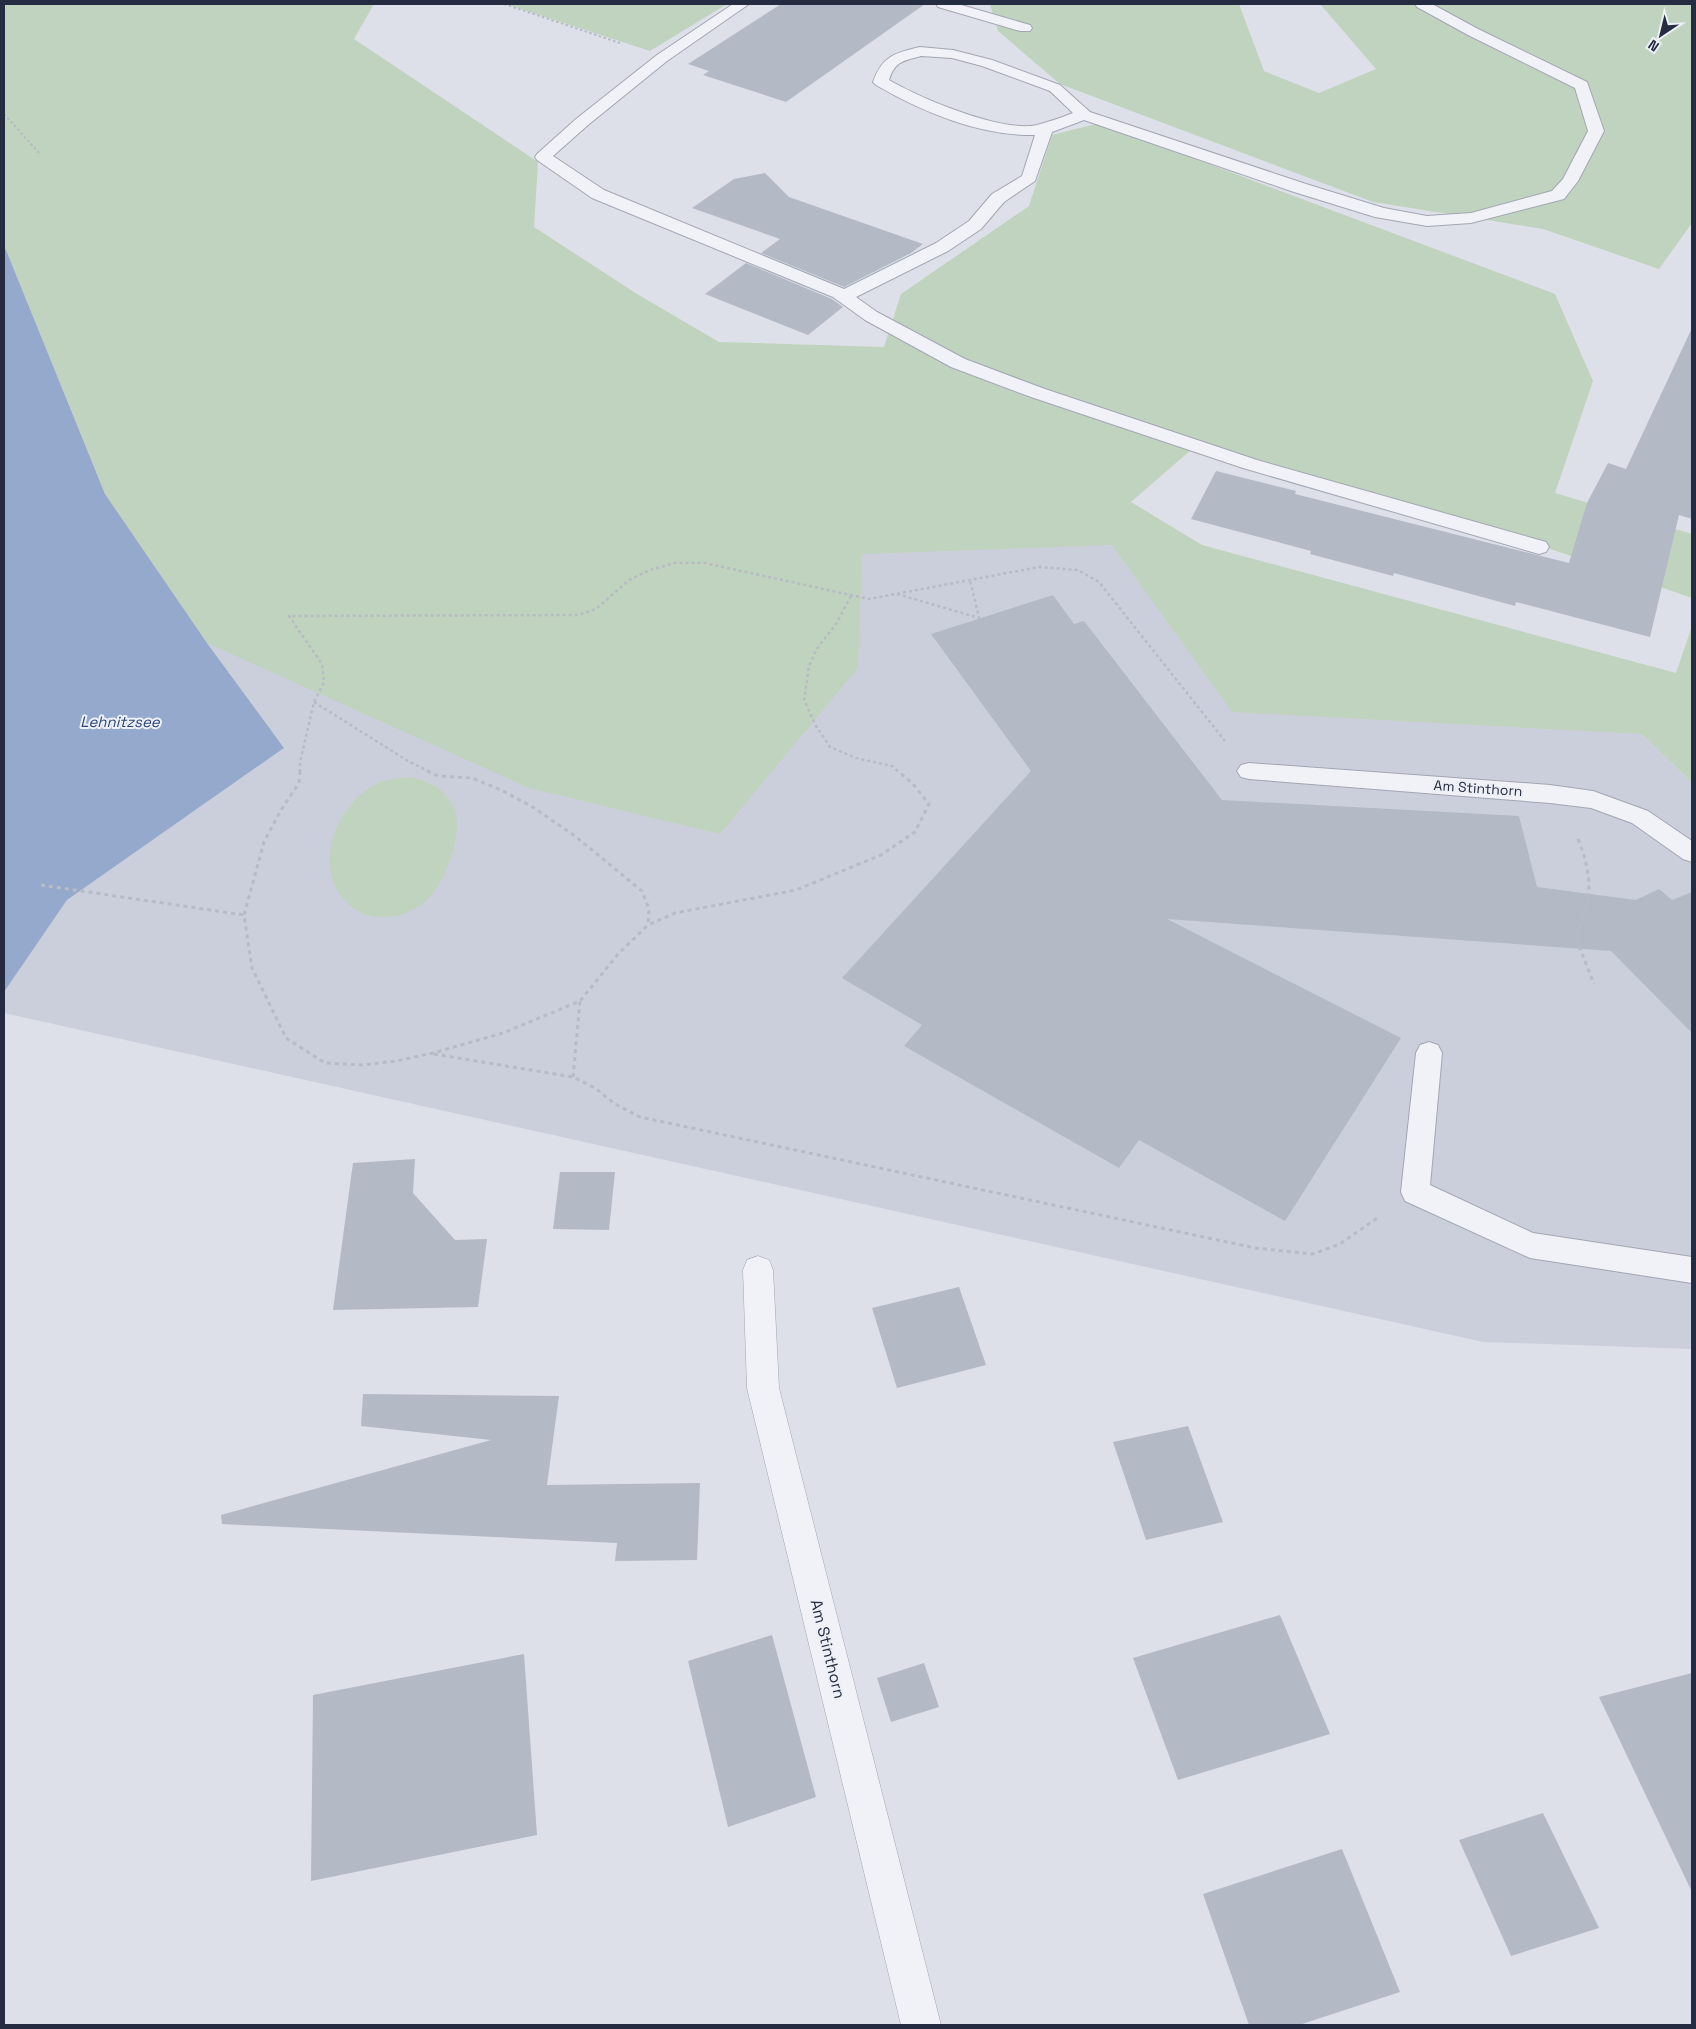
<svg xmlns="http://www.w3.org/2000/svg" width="1696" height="2029" font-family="'Space Grotesk',sans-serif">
  <rect width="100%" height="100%" fill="#dde0e9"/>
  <path fill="#cbcfdb" d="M 105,494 L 1110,536 L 1642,734 L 1692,783 L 1692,1349 L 1483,1342 L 4,1013 L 4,992 L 67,900 L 284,748 L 207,643 Z"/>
  <g fill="#c0d3be">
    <path d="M 4,4 L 374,4 L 354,39 L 538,162 L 534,227 L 637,294 L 719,342 L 884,347 L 901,294 L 1029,206 L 1052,135 L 1100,123 L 1555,294 L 1593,381 L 1555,493 L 1692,534 L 1692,598 L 1470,521 L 1199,443 L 1131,502 L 1202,545 L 1676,673 L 1692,626 L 1692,783 L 1642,734 L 1232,712 L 1112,545 L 862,554 L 858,668 L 720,834 L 529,788 L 207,643 L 105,494 L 4,245 Z"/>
    <path d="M 506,4 L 727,4 L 650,51 Z"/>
    <path d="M 990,4 L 1239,4 L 1264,71 L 1319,93 L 1376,69 L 1320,4 L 1692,4 L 1692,223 L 1659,269 L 1543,229 L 1373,202 L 1060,84 L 998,31 Z"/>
    <path d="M 411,777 C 460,789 465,820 449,864 C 444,877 434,895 422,904 C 396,924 358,922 339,893 C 315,854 341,799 381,782 C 390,779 401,778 411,777 Z"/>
  </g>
  <path fill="#95a9cc" d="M 4,245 L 105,494 L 207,643 L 284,748 L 67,900 L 4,992 Z"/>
  <g fill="#b4b9c6">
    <path d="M 781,4 L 925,4 L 786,102 L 703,75 L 709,71 L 688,64 Z"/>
    <path d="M 765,173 L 789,197 L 923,244 L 911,253 L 844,287 L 761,253 L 780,239 L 692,208 L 734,179 Z"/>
    <path d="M 746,263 L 832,299 L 843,307 L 808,335 L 705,294 Z"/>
    <path d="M 1692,328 L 1692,519 L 1679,515 L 1650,637 L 1516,602 L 1515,606 L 1394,573 L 1393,576 L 1310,554 L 1311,551 L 1191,519 L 1216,471 L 1296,491 L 1295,494 L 1569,563 L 1587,503 L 1608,463 L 1626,469 Z"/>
    <path d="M 1053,595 L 1074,624 L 1084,621 L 1222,800 L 1519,816 L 1537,887 L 1636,900 L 1659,889 L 1672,900 L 1692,892 L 1692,1033 L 1611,951 L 1167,919 L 1401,1038 L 1285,1221 L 1139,1140 L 1119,1168 L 904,1046 L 922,1025 L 842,978 L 1031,771 L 931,634 Z"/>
    <path d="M 415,1159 L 413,1193 L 455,1240 L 487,1239 L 478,1307 L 333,1310 L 353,1163 Z"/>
    <path d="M 560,1172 L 615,1172 L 609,1230 L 553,1229 Z"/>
    <path d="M 959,1287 L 986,1365 L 897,1388 L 872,1308 Z"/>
    <path d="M 363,1394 L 559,1396 L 547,1485 L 700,1483 L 697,1560 L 615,1561 L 617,1543 L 222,1524 L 221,1515 L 491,1440 L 361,1426 Z"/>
    <path d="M 1188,1426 L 1223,1522 L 1146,1540 L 1113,1442 Z"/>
    <path d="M 1280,1615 L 1330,1734 L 1178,1780 L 1133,1658 Z"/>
    <path d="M 772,1635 L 816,1797 L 728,1827 L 688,1661 Z"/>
    <path d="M 524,1654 L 537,1835 L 311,1881 L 313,1695 Z"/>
    <path d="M 924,1663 L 939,1707 L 891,1722 L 877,1678 Z"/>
    <path d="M 1692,1673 L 1692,1892 L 1599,1697 Z"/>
    <path d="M 1543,1813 L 1599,1928 L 1511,1956 L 1459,1840 Z"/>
    <path d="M 1342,1849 L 1400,1992 L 1299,2025 L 1249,2025 L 1203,1894 Z"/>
  </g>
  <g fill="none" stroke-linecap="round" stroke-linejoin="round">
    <defs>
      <g id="lane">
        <path d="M 733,4 L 749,4 L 667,61 L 588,125 L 553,156 L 604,190 L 844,289 L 936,243 L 969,221 L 992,194 L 1022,176 L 1035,135 C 980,136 922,112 876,85 L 873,82 C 882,56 895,53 920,47 L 953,50 L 992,60 L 1060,85 L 1090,112 L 1306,184 L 1384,208 L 1427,216 L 1471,213 L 1552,191 L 1563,179 L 1588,131 L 1575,88 L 1468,35 L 1417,7 L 1415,4 L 1432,4 L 1478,29 L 1587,82 L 1604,131 L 1578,181 L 1564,199 L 1471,223 L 1427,226 L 1375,217 L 1294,192 L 1084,120 L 1052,132 L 1035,181 L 1004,202 L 981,229 L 948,251 L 856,297 L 877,312 L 965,359 L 1045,389 L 1257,460 L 1546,542 L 1549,547 L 1546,552 L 1539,554 L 1532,552 L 1243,468 L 1031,397 L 951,367 L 865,320 L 833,297 L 592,198 L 537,160 L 535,157 L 537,154 L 576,119 L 657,55 ZM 921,56 L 952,58 L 982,66 L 1050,91 L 1073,113 C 1061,118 1048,122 1037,125 C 1002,133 920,98 889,80 C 895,61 903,61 921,56 Z"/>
        <path d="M 936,4 L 958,4 L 1030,25 L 1032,28 L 1030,31 L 1020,31 L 938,7 Z"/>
        <path d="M 1249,763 L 1550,785 L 1593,791 L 1648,811 L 1692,841 L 1692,862 L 1683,859 L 1632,823 L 1591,808 L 1550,803 L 1249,779 L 1241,777 L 1237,771 L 1241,765 Z"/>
        <path d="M 1429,1042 L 1438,1045 L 1442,1053 L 1430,1185 L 1533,1233 L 1692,1257 L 1692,1283 L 1530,1258 L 1405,1201 L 1401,1192 L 1416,1053 L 1420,1045 Z"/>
      </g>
      <path id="street" d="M 758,1256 L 769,1260 L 773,1270 L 779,1388 L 941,2025 L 901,2025 L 747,1388 L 743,1270 L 747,1260 Z"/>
    </defs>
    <use href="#lane" stroke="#a2a6b3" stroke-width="2"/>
    <use href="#street" stroke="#a2a6b3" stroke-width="1"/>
    <g stroke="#b7bbc4" stroke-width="2" stroke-dasharray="2.5 2.5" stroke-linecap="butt">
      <path d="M 504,4 L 620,43"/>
      <path d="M 4,114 L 39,153"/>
    </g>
    <g stroke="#b7bbc4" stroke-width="2.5" stroke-dasharray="3 3" stroke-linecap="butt">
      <path d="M 897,594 L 979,618 L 970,580"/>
      <path d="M 851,596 L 836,624 L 816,650 L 809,666 L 804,700 L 816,726 L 830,747 L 856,758 L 892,766 L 899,772"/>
      <path d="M 314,702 L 408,761 L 430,772"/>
      <path d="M 300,772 L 300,762 L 314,702 L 324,682 L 322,664 L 289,616 L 578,615 L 596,609 L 629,580 L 650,570 L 675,563 L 705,563 L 869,599 L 1039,567 L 1078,570 L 1099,582 L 1225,741"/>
    </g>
    <g stroke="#b7bbc4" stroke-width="3" stroke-dasharray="4 4" stroke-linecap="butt">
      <path d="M 300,771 L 299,783 L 281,810 L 264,842 L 244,915 L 252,968 L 286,1038 L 325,1063 L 362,1065 L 396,1061 L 433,1053 L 503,1033 L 580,1001 L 619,953 L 648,925 L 675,913 L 796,890 L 881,855 L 915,832 L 929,804 L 913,784 L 898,771"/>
      <path d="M 427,771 L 438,776 L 472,778 L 501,790 L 531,806 L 575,836 L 642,891 L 649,909 L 648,925"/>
      <path d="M 1578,839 C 1593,877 1593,900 1575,936 L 1594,984"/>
      <path d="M 41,885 L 244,915"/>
      <path d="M 434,1054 L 573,1077 L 595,1088 L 615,1104 L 640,1117 L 1255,1248 L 1313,1254 L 1340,1244 L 1380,1216"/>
      <path d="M 573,1077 L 580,1001"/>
    </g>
    <use href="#lane" fill="#f0f2f7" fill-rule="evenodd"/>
    <use href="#street" fill="#f0f2f7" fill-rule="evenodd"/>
  </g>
  <g text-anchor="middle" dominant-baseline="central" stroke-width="4" stroke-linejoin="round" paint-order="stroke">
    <g font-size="14" fill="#252c41" stroke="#edf0f6">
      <text transform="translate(1478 788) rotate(4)">Am Stinthorn</text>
    </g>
    <g font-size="15" font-style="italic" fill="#2c4578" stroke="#edf0f6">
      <text x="120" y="721">Lehnitzsee</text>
    </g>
    <g font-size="16" fill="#252c41" stroke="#edf0f6">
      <text transform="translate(828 1649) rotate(76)">Am Stinthorn</text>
    </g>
  </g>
  <rect width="1696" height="2029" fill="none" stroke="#252c41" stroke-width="10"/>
  <g transform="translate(1661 35) rotate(215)" stroke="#edf0f6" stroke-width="4" paint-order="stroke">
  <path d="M0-4L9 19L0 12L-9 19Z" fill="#252c41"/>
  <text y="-8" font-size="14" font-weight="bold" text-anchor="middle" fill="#252c41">N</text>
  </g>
</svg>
